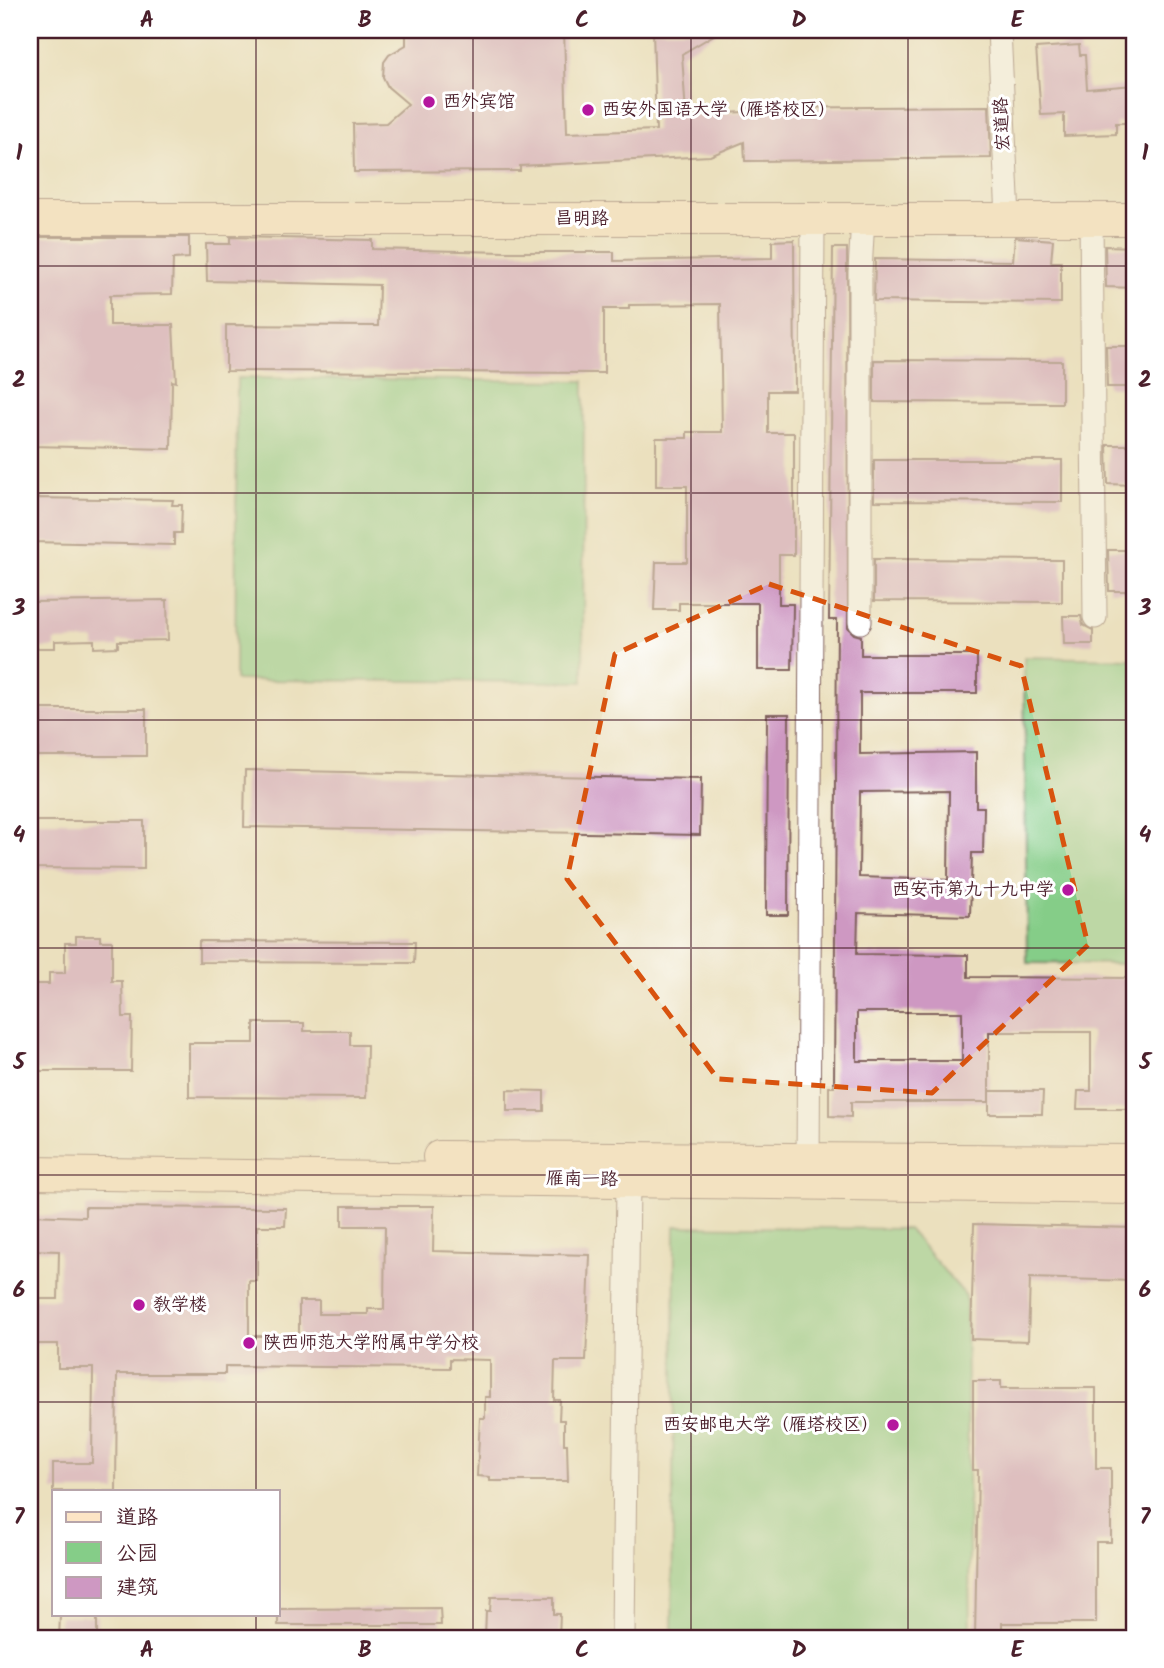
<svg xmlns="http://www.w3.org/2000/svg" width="1164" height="1668" font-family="Kalam,'LXGW WenKai TC',sans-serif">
  <rect width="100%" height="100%" fill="#fff"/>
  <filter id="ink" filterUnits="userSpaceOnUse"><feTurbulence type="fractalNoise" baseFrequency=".0143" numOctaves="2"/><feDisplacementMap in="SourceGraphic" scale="14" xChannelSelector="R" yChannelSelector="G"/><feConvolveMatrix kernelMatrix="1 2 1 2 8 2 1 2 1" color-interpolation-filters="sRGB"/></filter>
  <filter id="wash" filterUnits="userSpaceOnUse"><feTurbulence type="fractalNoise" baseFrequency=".00686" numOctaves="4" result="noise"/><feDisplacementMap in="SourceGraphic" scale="28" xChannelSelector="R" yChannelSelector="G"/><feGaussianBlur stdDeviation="1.57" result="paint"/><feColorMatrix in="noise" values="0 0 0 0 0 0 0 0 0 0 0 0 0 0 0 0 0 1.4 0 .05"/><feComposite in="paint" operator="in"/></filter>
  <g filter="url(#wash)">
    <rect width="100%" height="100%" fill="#ebe0be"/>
    <g fill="#85cd88" stroke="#68765a" stroke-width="2">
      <path d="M 237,378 L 584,381 L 583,682 L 235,680 Z"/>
      <path d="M 1024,657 L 1134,659 L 1134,964 L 1027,963 Z"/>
      <path d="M 675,1226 L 908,1229 L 966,1296 L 970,1638 L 672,1638 Z"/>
    </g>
    <g id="blocks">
      <g fill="#ce98c2" fill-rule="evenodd">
        <path d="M 406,30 L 564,30 L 567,133 L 656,130 L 653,30 L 722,30 L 682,54 L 686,115 L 744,112 L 744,108 L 989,106 L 991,158 L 745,161 L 744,142 L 710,156 L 520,166 L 520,171 L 354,172 L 353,124 L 386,123 L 408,104 L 388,87 L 383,77 L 384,62 L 389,55 L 406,45 Z"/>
        <path d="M 1079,45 L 1080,55 L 1085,55 L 1087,89 L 1134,85 L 1134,123 L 1116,123 L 1116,134 L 1064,136 L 1064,114 L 1041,115 L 1036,48 Z"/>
        <path d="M 30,237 L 189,237 L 189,258 L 173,259 L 172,294 L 110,295 L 110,325 L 173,325 L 176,382 L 172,381 L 171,449 L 30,446 Z"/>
        <path d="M 230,237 L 372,240 L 372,249 L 506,252 L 614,252 L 614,261 L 772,258 L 772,241 L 794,240 L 795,391 L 768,391 L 768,433 L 794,433 L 794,555 L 779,555 L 779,604 L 793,604 L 792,670 L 758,670 L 758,603 L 679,603 L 679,610 L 654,610 L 656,562 L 687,562 L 687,486 L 656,486 L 656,438 L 687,438 L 687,432 L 722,432 L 720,304 L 629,305 L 629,309 L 604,309 L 604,373 L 226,371 L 226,325 L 378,326 L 379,285 L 207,281 L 206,244 L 230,244 Z"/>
        <path d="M 1015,237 L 1053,240 L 1051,262 L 1061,262 L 1061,303 L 874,301 L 875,259 L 1013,261 Z"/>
        <path d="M 1105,246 L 1134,247 L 1134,288 L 1106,287 Z"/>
        <path d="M 833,248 L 847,248 L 848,628 L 854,634 L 861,636 L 861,655 L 977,655 L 977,693 L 860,693 L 860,754 L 976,752 L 976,807 L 984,807 L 983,853 L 972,853 L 970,916 L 858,913 L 857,954 L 968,955 L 968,977 L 1134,978 L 1134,1109 L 1077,1109 L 1078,1091 L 1091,1091 L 1091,1032 L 989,1032 L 989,1102 L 851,1102 L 851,1117 L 829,1116 L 829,1087 L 834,1087 L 837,620 L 829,620 ZM 949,791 L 948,880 L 859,877 L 860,792 ZM 857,1012 L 962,1012 L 962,1061 L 857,1061 Z"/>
        <path d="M 1106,346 L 1134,346 L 1134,387 L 1107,387 Z"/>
        <path d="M 874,360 L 1062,361 L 1062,403 L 874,402 Z"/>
        <path d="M 1107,445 L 1134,445 L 1134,485 L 1108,484 Z"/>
        <path d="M 874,460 L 1062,460 L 1062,502 L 874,501 Z"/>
        <path d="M 30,498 L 173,500 L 172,505 L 182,505 L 181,533 L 174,533 L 174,545 L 30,542 Z"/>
        <path d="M 1108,550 L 1134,550 L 1134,591 L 1109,591 Z"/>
        <path d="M 874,559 L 1062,560 L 1062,602 L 874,601 Z"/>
        <path d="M 167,600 L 168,640 L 118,641 L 118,647 L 94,648 L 94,640 L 55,641 L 55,648 L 30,648 L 30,602 Z"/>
        <path d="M 1063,616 L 1081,616 L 1083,625 L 1093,630 L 1093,644 L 1064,644 Z"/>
        <path d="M 30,709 L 146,709 L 146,756 L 38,756 L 38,749 L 30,749 Z"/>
        <path d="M 767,714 L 789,714 L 788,915 L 766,915 Z"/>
        <path d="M 245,770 L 701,779 L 700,835 L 244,827 Z"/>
        <path d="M 30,821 L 144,821 L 144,869 L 36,868 L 36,862 L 30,862 Z"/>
        <path d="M 76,936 L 100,936 L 100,941 L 112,941 L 112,981 L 122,981 L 123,1017 L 132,1017 L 131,1071 L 30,1071 L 30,984 L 49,984 L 49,973 L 65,973 L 65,943 L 76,943 Z"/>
        <path d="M 199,941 L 415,942 L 414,963 L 199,962 Z"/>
        <path d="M 254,1023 L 304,1023 L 304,1031 L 350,1031 L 350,1045 L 367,1045 L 366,1098 L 189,1097 L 189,1043 L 254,1043 Z"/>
        <path d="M 507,1090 L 544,1091 L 544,1111 L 507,1111 Z"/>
        <path d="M 989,1091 L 1043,1091 L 1042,1114 L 989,1114 Z"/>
        <path d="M 342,1206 L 434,1206 L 433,1251 L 590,1255 L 586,1361 L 555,1361 L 554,1400 L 560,1400 L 559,1420 L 564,1420 L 564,1444 L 567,1444 L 568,1481 L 490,1481 L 490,1477 L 477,1476 L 480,1418 L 485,1418 L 485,1397 L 490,1397 L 490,1360 L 450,1359 L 450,1368 L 225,1366 L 225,1374 L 117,1374 L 116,1491 L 53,1491 L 53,1463 L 92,1463 L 93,1368 L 58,1368 L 58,1344 L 32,1344 L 30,1299 L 58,1299 L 59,1251 L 30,1250 L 30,1215 L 85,1217 L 85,1207 L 286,1208 L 285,1226 L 257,1226 L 257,1281 L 249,1281 L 249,1336 L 299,1336 L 299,1301 L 319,1301 L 319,1314 L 368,1314 L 368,1309 L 384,1309 L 385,1226 L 342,1226 Z"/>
        <path d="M 974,1224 L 1134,1228 L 1134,1281 L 1030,1278 L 1028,1341 L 971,1339 Z"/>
        <path d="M 973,1381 L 1001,1381 L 1001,1388 L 1096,1388 L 1096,1468 L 1111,1468 L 1111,1542 L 1096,1542 L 1096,1623 L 1002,1623 L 1002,1638 L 975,1638 L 978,1470 L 973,1470 Z"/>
        <path d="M 491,1597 L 554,1597 L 554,1614 L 560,1614 L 559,1638 L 485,1638 L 486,1611 L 490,1611 Z"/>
        <path d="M 440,1608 L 441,1625 L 278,1625 L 278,1609 Z"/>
        <path d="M 60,1616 L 97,1616 L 97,1638 L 59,1638 Z"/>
      </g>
    </g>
  </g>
  <g filter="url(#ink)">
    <use href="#blocks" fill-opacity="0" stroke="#82635e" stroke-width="2"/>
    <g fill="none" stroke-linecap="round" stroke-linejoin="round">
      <defs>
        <g id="street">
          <path d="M 999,30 L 1008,218"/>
          <path d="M 1091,218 L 1095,617"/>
          <path d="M 860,622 L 860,272 L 863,218"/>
          <path d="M 808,1173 L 813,219"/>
          <path d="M 623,1638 L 628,1181"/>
        </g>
        <g id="secondary">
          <path d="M 30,219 L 1134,219"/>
          <path d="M 439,1157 L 1134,1161"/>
          <path d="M 30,1173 L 1134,1188"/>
        </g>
      </defs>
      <use href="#street" stroke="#82635e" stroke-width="25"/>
      <use href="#secondary" stroke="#82635e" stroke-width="34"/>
      <use href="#street" stroke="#fff" stroke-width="23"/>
      <use href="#secondary" stroke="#fde5c5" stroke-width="32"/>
    </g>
  </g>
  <path d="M0 0H1164V1668H0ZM 769,584 L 1021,666 L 1088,945 L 932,1093 L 718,1079 L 567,879 L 615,654 Z" fill="#ebe0be" fill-opacity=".55" fill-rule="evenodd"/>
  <path fill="none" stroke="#d8530f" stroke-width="5" stroke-dasharray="14 9" stroke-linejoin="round" d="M 769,584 L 1021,666 L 1088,945 L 932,1093 L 718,1079 L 567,879 L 615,654 Z"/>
  <path fill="none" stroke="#4a1f2b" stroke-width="2" stroke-opacity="0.55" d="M 256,30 L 256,1491M 473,30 L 473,1638M 691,30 L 691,1638M 908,30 L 908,1638M 30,266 L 1134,266M 30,493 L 1134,493M 30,720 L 1134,720M 30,948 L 1134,948M 30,1175 L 1134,1175M 30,1402 L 1134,1402M 256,1614 L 256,1638"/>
  <g fill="#b5179e" stroke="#fff" stroke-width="2.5">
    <circle cx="429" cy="102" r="7"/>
    <circle cx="588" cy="110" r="7"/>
    <circle cx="1068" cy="890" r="7"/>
    <circle cx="139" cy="1305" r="7"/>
    <circle cx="249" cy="1343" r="7"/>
    <circle cx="893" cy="1425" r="7"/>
  </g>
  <g text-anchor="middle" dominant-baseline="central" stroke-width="6" stroke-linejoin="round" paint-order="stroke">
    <g font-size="18" fill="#4a1f2b" stroke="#fff" text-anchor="start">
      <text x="443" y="102">西外宾馆</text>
      <text x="602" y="110">西安外国语大学（雁塔校区）</text>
      <text x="1054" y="890" text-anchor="end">西安市第九十九中学</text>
      <text x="153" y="1305">教学楼</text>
      <text x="263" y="1343">陕西师范大学附属中学分校</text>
      <text x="879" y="1425" text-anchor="end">西安邮电大学（雁塔校区）</text>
    </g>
    <g font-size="18" fill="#4a1f2b" stroke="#fff">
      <text transform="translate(1003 124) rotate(-93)">宏道路</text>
      <text x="582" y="219">昌明路</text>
      <text transform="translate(582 1180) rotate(1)">雁南一路</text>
    </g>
  </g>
  <rect width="1164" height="1668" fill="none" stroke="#fff" stroke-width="77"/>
  <rect x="52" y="1490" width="228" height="126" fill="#ffffff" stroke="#b7a5aa" stroke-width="2"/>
  <rect x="66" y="1512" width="35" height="10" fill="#fde5c5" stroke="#b7a5aa" stroke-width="2"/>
  <text x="116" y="1524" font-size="21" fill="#4a1f2b">道路</text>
  <rect x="66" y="1542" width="35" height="21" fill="#85cd88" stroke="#b7a5aa" stroke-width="2"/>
  <text x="116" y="1560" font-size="21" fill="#4a1f2b">公园</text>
  <rect x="66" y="1577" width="35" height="21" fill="#ce98c2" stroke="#b7a5aa" stroke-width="2"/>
  <text x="116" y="1594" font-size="21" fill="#4a1f2b">建筑</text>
  <rect x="38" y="38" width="1088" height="1592" fill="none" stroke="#4a1f2b" stroke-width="2.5"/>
  <g font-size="23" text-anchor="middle" font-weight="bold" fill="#4a1f2b">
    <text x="147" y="27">A</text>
    <text x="365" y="27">B</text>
    <text x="582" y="27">C</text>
    <text x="799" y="27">D</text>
    <text x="1017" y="27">E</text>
    <text x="19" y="160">1</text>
    <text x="1145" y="160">1</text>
    <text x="19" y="387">2</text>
    <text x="1145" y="387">2</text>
    <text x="19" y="615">3</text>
    <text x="1145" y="615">3</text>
    <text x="19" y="842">4</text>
    <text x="1145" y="842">4</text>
    <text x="19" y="1069">5</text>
    <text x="1145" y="1069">5</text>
    <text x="19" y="1297">6</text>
    <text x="1145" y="1297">6</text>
    <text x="19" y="1524">7</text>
    <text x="1145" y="1524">7</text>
    <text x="147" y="1657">A</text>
    <text x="365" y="1657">B</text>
    <text x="582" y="1657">C</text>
    <text x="799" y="1657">D</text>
    <text x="1017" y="1657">E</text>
  </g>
</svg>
